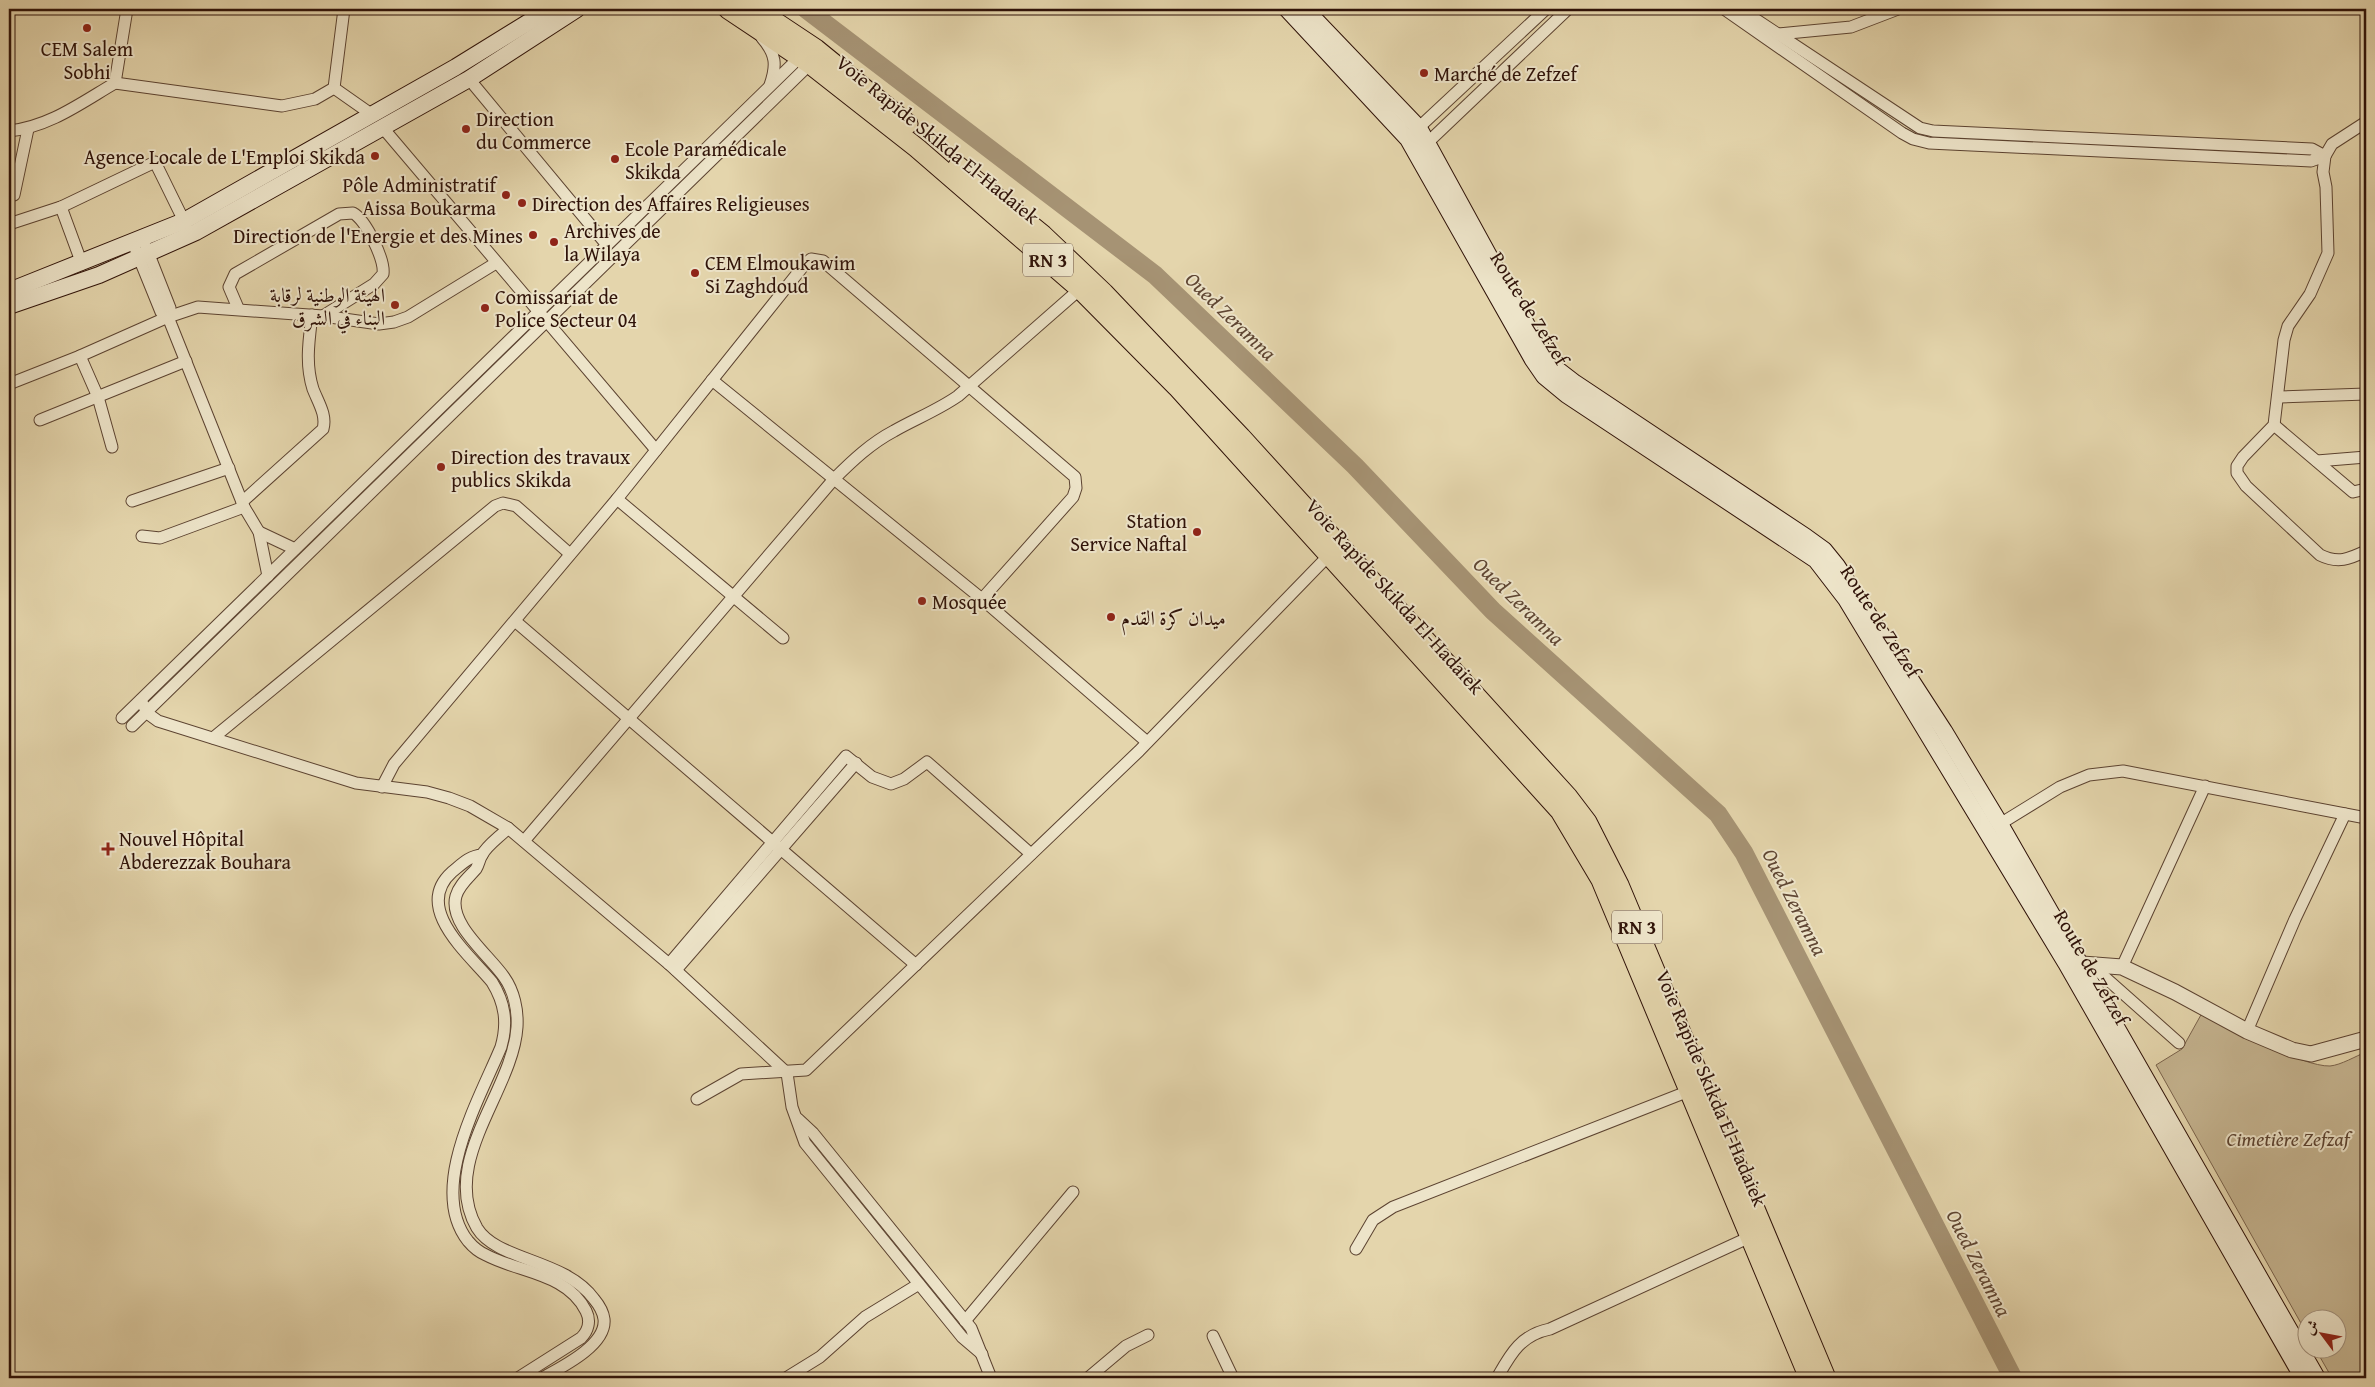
<svg xmlns="http://www.w3.org/2000/svg" width="2375" height="1387" font-family="'Gentium Book Plus',Amiri,serif">
  <rect width="100%" height="100%" fill="#e4d5ac"/>
  <filter id="stains"><feTurbulence type="fractalNoise" baseFrequency=".004" numOctaves="4"/><feColorMatrix values="0 0 0 0 .2 0 0 0 0 .09 0 0 0 0 .02 0 0 0 .5 -.17"/></filter>
  <radialGradient id="worn" r=".72"><stop offset=".6" stop-color="#630" stop-opacity="0"/><stop offset="1" stop-color="#630" stop-opacity=".3"/></radialGradient>
  <path fill="#c5b490" stroke="#7a634c" d="M 2202,1013 C 2230,1026 2302,1067 2330,1066 C 2341,1065 2356,1056 2366,1052 L 2366,1378 L 2332,1378 L 2316,1350 L 2338,1350 L 2338,1320 L 2308,1320 L 2307,1334 L 2156,1065 L 2182,1049 Z"/>
  <g fill="none" stroke-linecap="round" stroke-linejoin="round">
    <path stroke="#a69374" stroke-width="19" d="M 806,9 L 1155,275 L 1355,466 L 1493,611 L 1718,814 L 1744,853 L 2013,1378"/>
    <defs>
      <g id="minor">
        <path d="M 344,9 L 334,88 L 371,114"/>
        <path d="M 1724,9 L 1902,133 L 1913,139 L 1929,143 L 2311,161 L 2325,156"/>
        <path d="M 1740,9 L 1920,128 L 1933,131 L 2312,149 L 2325,156"/>
        <path d="M 1778,34 L 1851,27 L 1898,9"/>
        <path d="M 762,38 C 776,54 777,65 770,85"/>
        <path d="M 469,79 L 607,245"/>
        <path d="M 115,83 L 282,106 L 315,99 L 334,88"/>
        <path d="M 2366,122 L 2332,144 L 2325,156 L 2323,172 L 2326,187 L 2328,253 L 2310,294 L 2288,326 L 2284,340 L 2274,425 L 2243,457 L 2237,466 L 2237,473 L 2246,486 L 2320,555 C 2338,564 2349,559 2366,551"/>
        <path d="M 383,128 L 656,450"/>
        <path d="M 9,131 C 49,127 81,103 115,83 L 127,9"/>
        <path d="M 1414,132 L 1546,9"/>
        <path d="M 1423,147 L 1568,9"/>
        <path d="M 14,195 L 28,129"/>
        <path d="M 61,207 L 82,264"/>
        <path d="M 9,224 L 61,207 L 155,162 L 184,221"/>
        <path d="M 133,243 L 161,312 L 168,317 L 244,507 L 259,532 L 268,576"/>
        <path d="M 146,247 L 170,308 L 168,317"/>
        <path d="M 238,308 L 229,287 L 235,274 L 339,214 L 353,213 C 366,220 385,260 383,274 L 374,284 L 323,316"/>
        <path d="M 80,356 L 98,397 L 112,447"/>
        <path d="M 712,380 L 982,599 L 1147,742"/>
        <path d="M 9,384 L 80,356 L 168,317 L 198,307 L 323,316 L 379,324 L 394,322 L 408,317 L 496,263"/>
        <path d="M 2279,397 L 2366,394"/>
        <path d="M 40,420 L 186,361"/>
        <path d="M 2274,425 L 2353,492 L 2366,489"/>
        <path d="M 2317,461 L 2366,457"/>
        <path d="M 617,499 L 783,638"/>
        <path d="M 132,501 L 229,468"/>
        <path d="M 242,502 L 323,429 C 327,415 318,402 313,389 C 305,364 309,340 312,315"/>
        <path d="M 259,532 L 295,549"/>
        <path d="M 142,536 L 160,538 L 244,507"/>
        <path d="M 515,621 L 916,965"/>
        <path d="M 141,700 L 147,713 L 158,721 L 356,783 L 427,792 L 449,798 L 470,806 L 508,828 L 669,964 L 787,1073 L 792,1107 L 805,1143 L 962,1337 L 982,1354"/>
        <path d="M 122,718 L 803,54"/>
        <path d="M 132,726 L 814,60"/>
        <path d="M 213,738 L 495,506 L 503,503 L 516,506 L 570,554"/>
        <path d="M 382,787 L 394,764 L 617,499 L 805,264 L 811,259 L 823,261 L 1075,477 L 1076,488 L 1073,497 L 982,599"/>
        <path d="M 2000,824 L 2060,787 L 2089,775 L 2123,771 L 2366,818"/>
        <path d="M 508,828 C 501,836 487,845 482,855 C 479,860 479,864 476,869 C 469,877 459,885 456,896 C 448,924 489,955 504,977 C 514,991 518,1010 517,1027 C 513,1091 439,1162 477,1228 C 497,1261 565,1259 594,1299 C 599,1305 603,1311 604,1319 C 607,1345 562,1367 542,1378"/>
        <path d="M 524,841 L 834,479 C 852,461 871,443 894,431 C 915,419 938,410 958,396 L 1080,289"/>
        <path d="M 482,855 C 469,856 462,864 452,872 C 412,908 469,954 492,982 C 505,1003 508,1023 501,1047 C 480,1098 427,1189 468,1241 C 473,1247 479,1252 486,1255 C 520,1273 567,1273 586,1311 C 591,1321 588,1331 581,1338 L 518,1378"/>
        <path d="M 669,964 L 846,756 L 872,777 L 891,784 L 904,779 L 927,762 L 1031,854"/>
        <path d="M 2090,964 L 2179,1043"/>
        <path d="M 2122,967 L 2205,786"/>
        <path d="M 676,970 L 856,763"/>
        <path d="M 2247,1031 L 2295,919 L 2345,814"/>
        <path d="M 697,1099 L 741,1074 L 806,1070 L 1139,751 L 1333,551"/>
        <path d="M 798,1119 L 813,1133 L 971,1328 L 991,1378"/>
        <path d="M 1356,1249 L 1373,1220 L 1393,1207 L 1689,1091"/>
        <path d="M 965,1321 L 1073,1192"/>
        <path d="M 1213,1336 L 1233,1378"/>
        <path d="M 786,1378 L 820,1357 L 865,1317 L 919,1284"/>
        <path d="M 1088,1378 L 1126,1346 L 1148,1335"/>
        <path d="M 1497,1378 C 1510,1355 1520,1335 1550,1329 L 1750,1237"/>
      </g>
      <path id="tertiary" d="M 2069,963 L 2122,967 L 2175,992 L 2247,1031 L 2292,1050 L 2311,1054 L 2366,1039"/>
      <g id="secondary">
        <path d="M 1287,9 L 1408,139 L 1533,360 L 1544,376 L 1567,395 L 1816,560 L 1846,599 L 2066,963 L 2303,1378"/>
        <path d="M 1305,9 L 1419,128 L 1529,329 L 1553,366 L 1575,383 L 1806,537 L 1824,550 L 1837,566 L 1944,731 L 2000,824 L 2317,1378"/>
        <path d="M 9,291 L 184,221 L 456,67 L 550,9"/>
        <path d="M 9,306 L 99,275 L 196,232 L 469,79 L 577,9"/>
      </g>
      <g id="trunk">
        <path d="M 728,9 L 810,64 L 917,148 L 1080,289 L 1177,387 L 1560,811 L 1601,880 L 1809,1378"/>
        <path d="M 756,9 L 816,49 L 908,124"/>
        <path d="M 958,166 L 1043,235 L 1104,293 L 1241,437 L 1568,797 L 1587,822 L 1619,885 L 1826,1378"/>
      </g>
    </defs>
    <use href="#minor" stroke="#5c4331" stroke-width="13"/>
    <use href="#tertiary" stroke="#5c4331" stroke-width="17"/>
    <use href="#secondary" stroke="#2f1208" stroke-width="18"/>
    <use href="#trunk" stroke="#2f1208" stroke-width="21"/>
    <use href="#minor" stroke="#ede4c9" stroke-width="11"/>
    <use href="#tertiary" stroke="#ede4c9" stroke-width="15"/>
    <use href="#secondary" stroke="#ede4c9" stroke-width="16"/>
    <use href="#trunk" stroke="#e4d5ac" stroke-width="19"/>
  </g>
  <g fill="#8f2418" stroke="#ede4c9" stroke-width="2">
    <circle cx="87" cy="28" r="5"/>
    <circle cx="1424" cy="73" r="5"/>
    <circle cx="466" cy="129" r="5"/>
    <circle cx="375" cy="156" r="5"/>
    <circle cx="615" cy="159" r="5"/>
    <circle cx="506" cy="195" r="5"/>
    <circle cx="522" cy="203" r="5"/>
    <circle cx="533" cy="235" r="5"/>
    <circle cx="554" cy="242" r="5"/>
    <circle cx="695" cy="273" r="5"/>
    <circle cx="395" cy="305" r="5"/>
    <circle cx="485" cy="308" r="5"/>
    <circle cx="441" cy="467" r="5"/>
    <circle cx="1197" cy="532" r="5"/>
    <circle cx="922" cy="601" r="5"/>
    <circle cx="1111" cy="617" r="5"/>
    <path d="M105.5 841.5h5v5h5v5h-5v5h-5v-5h-5v-5h5z"/>
  </g>
  <g text-anchor="middle" dominant-baseline="central" stroke-width="4" stroke-linejoin="round" paint-order="stroke">
    <g fill="#ede4c9" stroke="#685142" stroke-width="1">
      <rect x="1023" y="243.5" width="50" height="33" rx="4"/>
      <rect x="1612" y="910.5" width="50" height="33" rx="4"/>
    </g>
    <g font-size="19" font-weight="bold" fill="#2f1208">
      <text x="1048" y="260">RN 3</text>
      <text x="1637" y="927">RN 3</text>
    </g>
    <g font-size="20" fill="#2f1208" stroke="#ede4c9" text-anchor="start">
      <text x="87" y="48" text-anchor="middle">CEM Salem<tspan x="87" dy="23">Sobhi</tspan></text>
      <text x="1434" y="73">Marché de Zefzef</text>
      <text x="476" y="118">Direction<tspan x="476" dy="23">du Commerce</tspan></text>
      <text x="625" y="148">Ecole Paramédicale<tspan x="625" dy="23">Skikda</tspan></text>
      <text x="365" y="156" text-anchor="end">Agence Locale de L'Emploi Skikda</text>
      <text x="496" y="184" text-anchor="end">Pôle Administratif<tspan x="496" dy="23">Aissa Boukarma</tspan></text>
      <text x="532" y="203">Direction des Affaires Religieuses</text>
      <text x="564" y="230">Archives de<tspan x="564" dy="23">la Wilaya</tspan></text>
      <text x="523" y="235" text-anchor="end">Direction de l'Energie et des Mines</text>
      <text x="705" y="262">CEM Elmoukawim<tspan x="705" dy="23">Si Zaghdoud</tspan></text>
      <text x="385" y="294" text-anchor="end">الهيئة الوطنية لرقابة<tspan x="385" dy="23">البناء في الشرق</tspan></text>
      <text x="495" y="296">Comissariat de<tspan x="495" dy="23">Police Secteur 04</tspan></text>
      <text x="451" y="456">Direction des travaux<tspan x="451" dy="23">publics Skikda</tspan></text>
      <text x="1187" y="520" text-anchor="end">Station<tspan x="1187" dy="23">Service Naftal</tspan></text>
      <text x="932" y="601">Mosquée</text>
      <text x="1121" y="617">ميدان كرة القدم</text>
      <text x="119" y="838">Nouvel Hôpital<tspan x="119" dy="23">Abderezzak Bouhara</tspan></text>
    </g>
    <g font-size="20" fill="#2f1208" stroke="#ede4c9">
      <text transform="translate(938 139) rotate(39)">Voie Rapide Skikda El-Hadaiek</text>
      <text transform="translate(1530 308) rotate(58)">Route de Zefzef</text>
      <text transform="translate(1395 596) rotate(48)">Voie Rapide Skikda El-Hadaiek</text>
      <text transform="translate(1881 621) rotate(57)">Route de Zefzef</text>
      <text transform="translate(2092 967) rotate(60)">Route de Zefzef</text>
      <text transform="translate(1712 1088) rotate(67)">Voie Rapide Skikda El-Hadaiek</text>
    </g>
    <g font-size="20" font-style="italic" fill="#5c4331" stroke="#ede4c9">
      <text x="2288" y="1138">Cimetière Zefzaf</text>
    </g>
    <g font-size="21" font-style="italic" fill="#5f4633" stroke="#ede4c9">
      <text transform="translate(1231 316) rotate(44)">Oued Zeramna</text>
      <text transform="translate(1519 601) rotate(44)">Oued Zeramna</text>
      <text transform="translate(1795 902) rotate(63)">Oued Zeramna</text>
      <text transform="translate(1979 1263) rotate(63)">Oued Zeramna</text>
    </g>
  </g>
  <rect width="2375" height="1387" fill="none" stroke="#e4d5ac" stroke-width="30"/>
  <rect x="10" y="10" width="2355" height="1367" fill="none" stroke="#2f1208" stroke-width="2.5"/>
  <rect x="15" y="15" width="2345" height="1357" fill="none" stroke="#2f1208"/>
  <g transform="translate(2322 1334) rotate(302)"><circle r="24" fill="#ede4c9" stroke="#a1907c"/>
  <path d="M0-4L9 19L0 12L-9 19Z" fill="#8f2418"/>
  <text y="-8" font-size="14" font-weight="bold" text-anchor="middle" fill="#2f1208">ش</text>
  </g>
  <rect width="100%" height="100%" filter="url(#stains)"/>
  <rect width="100%" height="100%" fill="url(#worn)"/>
</svg>
